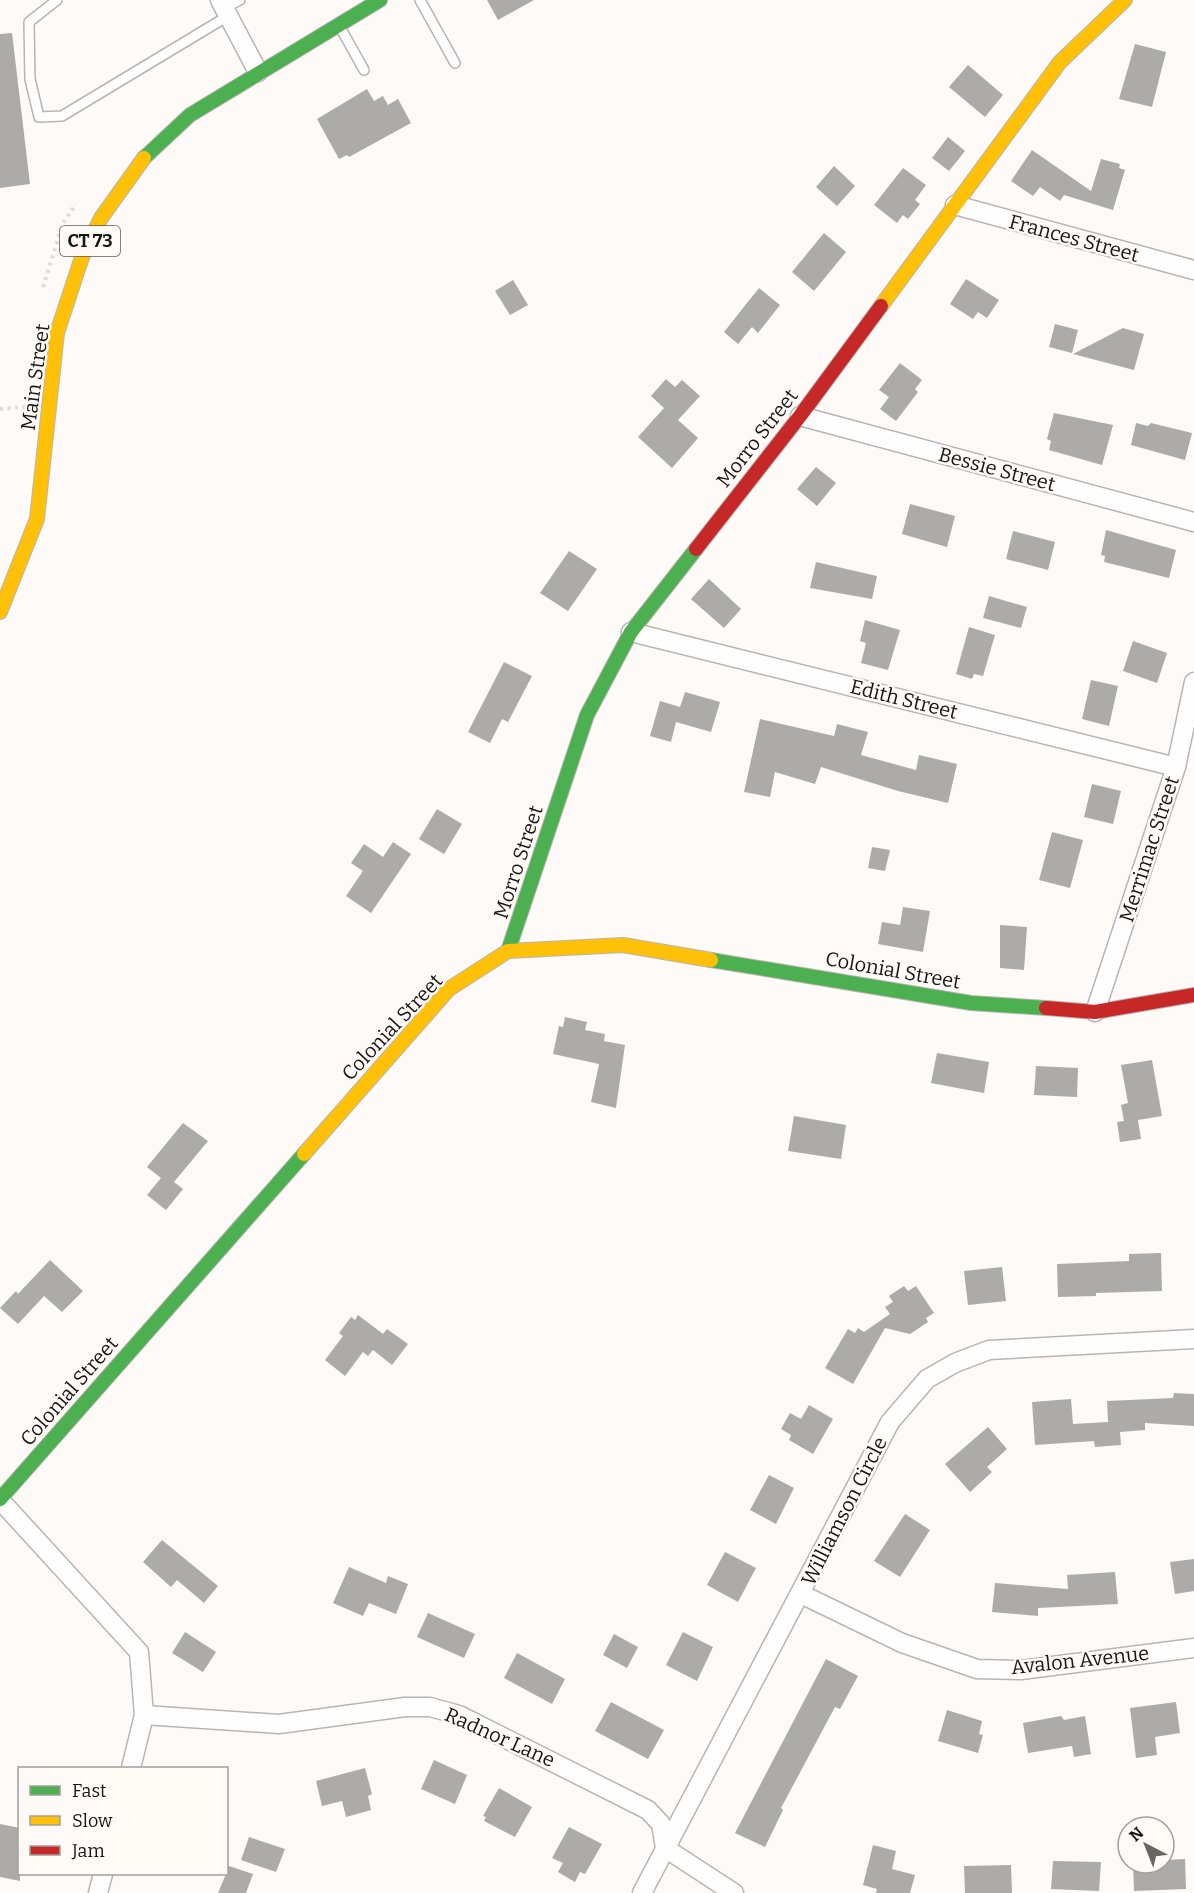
<svg xmlns="http://www.w3.org/2000/svg" width="1194" height="1893" font-family="Bitter,serif">
  <rect width="100%" height="100%" fill="#fdfaf8"/>
  <g fill="#adabaa">
    <path d="M 487,0 L 534,0 L 498,20 Z"/>
    <path d="M 12,33 L 30,184 L 0,188 L 0,34 Z"/>
    <path d="M 1135,44 L 1166,52 L 1152,107 L 1119,99 Z"/>
    <path d="M 968,65 L 1003,95 L 985,117 L 949,87 Z"/>
    <path d="M 367,89 L 374,101 L 383,96 L 388,105 L 398,99 L 411,123 L 349,157 L 347,155 L 339,159 L 317,119 Z"/>
    <path d="M 948,137 L 965,151 L 949,171 L 932,158 Z"/>
    <path d="M 1032,150 L 1091,191 L 1101,159 L 1120,164 L 1119,168 L 1125,170 L 1113,210 L 1064,195 L 1060,201 L 1040,187 L 1033,196 L 1011,181 Z"/>
    <path d="M 834,166 L 855,186 L 837,206 L 816,187 Z"/>
    <path d="M 903,168 L 926,185 L 915,200 L 920,204 L 908,219 L 903,215 L 897,223 L 874,205 Z"/>
    <path d="M 824,233 L 846,252 L 814,291 L 792,272 Z"/>
    <path d="M 966,279 L 999,300 L 987,318 L 978,312 L 973,319 L 950,304 Z"/>
    <path d="M 513,280 L 528,305 L 510,315 L 495,291 Z"/>
    <path d="M 759,288 L 780,305 L 758,333 L 752,327 L 738,344 L 724,332 Z"/>
    <path d="M 1055,324 L 1078,330 L 1072,353 L 1049,347 Z"/>
    <path d="M 1123,328 L 1144,334 L 1134,370 L 1073,354 Z"/>
    <path d="M 900,363 L 922,380 L 915,389 L 918,392 L 896,421 L 880,409 L 889,397 L 879,390 Z"/>
    <path d="M 666,379 L 675,387 L 682,380 L 700,396 L 678,420 L 698,438 L 672,468 L 638,437 L 664,408 L 651,396 Z"/>
    <path d="M 1054,413 L 1113,425 L 1102,465 L 1049,450 L 1051,441 L 1047,439 Z"/>
    <path d="M 1136,423 L 1148,426 L 1151,423 L 1192,433 L 1185,460 L 1131,445 Z"/>
    <path d="M 816,467 L 836,483 L 817,506 L 797,489 Z"/>
    <path d="M 910,504 L 955,516 L 947,547 L 902,534 Z"/>
    <path d="M 1106,530 L 1176,550 L 1169,578 L 1104,562 L 1105,556 L 1101,555 Z"/>
    <path d="M 1013,531 L 1055,542 L 1048,570 L 1006,559 Z"/>
    <path d="M 569,551 L 597,569 L 568,611 L 540,593 Z"/>
    <path d="M 816,562 L 877,576 L 872,599 L 810,588 Z"/>
    <path d="M 709,579 L 741,609 L 724,628 L 691,599 Z"/>
    <path d="M 989,596 L 1027,607 L 1021,628 L 983,618 Z"/>
    <path d="M 865,620 L 900,630 L 888,670 L 861,663 L 866,643 L 860,641 Z"/>
    <path d="M 969,627 L 995,635 L 983,676 L 974,674 L 972,679 L 956,674 Z"/>
    <path d="M 1133,641 L 1167,653 L 1157,683 L 1123,671 Z"/>
    <path d="M 504,662 L 532,676 L 508,722 L 502,719 L 490,743 L 468,732 Z"/>
    <path d="M 1091,680 L 1118,686 L 1109,726 L 1082,719 Z"/>
    <path d="M 685,692 L 720,702 L 711,732 L 676,722 L 671,742 L 650,736 L 660,701 L 680,707 Z"/>
    <path d="M 760,719 L 834,736 L 837,724 L 868,732 L 861,755 L 916,770 L 919,755 L 957,764 L 948,803 L 898,791 L 821,767 L 815,784 L 775,772 L 770,797 L 744,792 Z"/>
    <path d="M 1092,784 L 1121,791 L 1113,824 L 1084,817 Z"/>
    <path d="M 437,809 L 462,824 L 444,854 L 419,839 Z"/>
    <path d="M 1052,832 L 1083,840 L 1070,888 L 1039,880 Z"/>
    <path d="M 393,842 L 411,854 L 371,913 L 346,896 L 363,871 L 351,863 L 364,844 L 383,857 Z"/>
    <path d="M 872,847 L 890,850 L 885,871 L 868,868 Z"/>
    <path d="M 903,907 L 930,911 L 923,952 L 878,944 L 882,922 L 900,925 Z"/>
    <path d="M 1000,925 L 1027,927 L 1024,970 L 1000,968 Z"/>
    <path d="M 565,1017 L 587,1022 L 585,1030 L 605,1034 L 604,1041 L 625,1045 L 616,1108 L 591,1102 L 599,1064 L 553,1054 L 559,1026 L 563,1027 Z"/>
    <path d="M 937,1053 L 989,1062 L 984,1093 L 931,1083 Z"/>
    <path d="M 1152,1060 L 1162,1116 L 1138,1120 L 1141,1139 L 1120,1142 L 1117,1122 L 1124,1121 L 1121,1105 L 1128,1103 L 1121,1065 Z"/>
    <path d="M 1036,1066 L 1078,1068 L 1077,1097 L 1034,1095 Z"/>
    <path d="M 794,1116 L 846,1125 L 841,1159 L 788,1151 Z"/>
    <path d="M 183,1123 L 208,1141 L 174,1182 L 183,1189 L 166,1210 L 147,1195 L 161,1178 L 147,1167 Z"/>
    <path d="M 1161,1253 L 1162,1291 L 1096,1293 L 1096,1296 L 1058,1297 L 1057,1264 L 1129,1261 L 1129,1254 Z"/>
    <path d="M 50,1260 L 83,1291 L 62,1312 L 44,1296 L 18,1324 L 0,1308 L 16,1291 L 18,1294 Z"/>
    <path d="M 1002,1267 L 1006,1301 L 968,1305 L 964,1271 Z"/>
    <path d="M 904,1286 L 908,1291 L 916,1286 L 934,1313 L 926,1318 L 928,1322 L 910,1334 L 885,1328 L 853,1384 L 825,1368 L 848,1329 L 855,1333 L 858,1328 L 864,1332 L 890,1314 L 885,1307 L 893,1302 L 889,1296 Z"/>
    <path d="M 358,1315 L 383,1334 L 387,1329 L 408,1344 L 392,1365 L 373,1350 L 368,1356 L 363,1352 L 345,1376 L 325,1360 L 343,1336 L 339,1333 L 351,1317 L 355,1320 Z"/>
    <path d="M 1174,1393 L 1194,1394 L 1194,1426 L 1145,1423 L 1145,1430 L 1120,1432 L 1121,1445 L 1095,1447 L 1094,1441 L 1035,1445 L 1032,1402 L 1071,1399 L 1073,1424 L 1108,1422 L 1107,1401 L 1173,1398 Z"/>
    <path d="M 809,1405 L 833,1419 L 813,1454 L 789,1440 L 791,1435 L 781,1429 L 790,1413 L 801,1419 Z"/>
    <path d="M 988,1427 L 1007,1449 L 987,1467 L 992,1472 L 970,1492 L 945,1464 Z"/>
    <path d="M 769,1475 L 794,1488 L 776,1524 L 750,1510 Z"/>
    <path d="M 905,1514 L 930,1530 L 900,1577 L 874,1561 Z"/>
    <path d="M 162,1540 L 218,1586 L 204,1603 L 177,1580 L 171,1587 L 143,1562 Z"/>
    <path d="M 725,1552 L 756,1568 L 738,1602 L 707,1585 Z"/>
    <path d="M 1194,1559 L 1194,1591 L 1175,1594 L 1170,1562 Z"/>
    <path d="M 349,1567 L 386,1583 L 388,1576 L 408,1584 L 396,1614 L 369,1603 L 363,1616 L 333,1603 Z"/>
    <path d="M 1115,1572 L 1118,1604 L 1038,1608 L 1038,1616 L 992,1612 L 995,1583 L 1068,1589 L 1067,1575 Z"/>
    <path d="M 428,1613 L 475,1634 L 464,1658 L 417,1637 Z"/>
    <path d="M 185,1632 L 216,1652 L 203,1672 L 172,1653 Z"/>
    <path d="M 683,1632 L 713,1647 L 697,1681 L 666,1665 Z"/>
    <path d="M 614,1634 L 638,1647 L 627,1668 L 603,1655 Z"/>
    <path d="M 517,1653 L 565,1679 L 552,1704 L 504,1678 Z"/>
    <path d="M 826,1659 L 858,1676 L 840,1709 L 835,1707 L 781,1808 L 783,1810 L 765,1847 L 735,1833 Z"/>
    <path d="M 611,1702 L 664,1730 L 648,1759 L 595,1731 Z"/>
    <path d="M 1176,1702 L 1180,1733 L 1155,1737 L 1157,1755 L 1136,1758 L 1130,1708 Z"/>
    <path d="M 947,1710 L 982,1721 L 979,1734 L 983,1735 L 978,1753 L 938,1741 Z"/>
    <path d="M 1061,1716 L 1064,1720 L 1085,1716 L 1091,1754 L 1074,1757 L 1072,1746 L 1028,1753 L 1023,1723 Z"/>
    <path d="M 434,1760 L 467,1775 L 455,1804 L 421,1789 Z"/>
    <path d="M 365,1768 L 372,1794 L 368,1796 L 371,1810 L 346,1817 L 342,1801 L 322,1806 L 316,1781 Z"/>
    <path d="M 499,1788 L 532,1807 L 515,1837 L 484,1821 L 486,1817 L 483,1816 Z"/>
    <path d="M 0,1824 L 20,1828 L 20,1881 L 0,1877 Z"/>
    <path d="M 569,1827 L 602,1844 L 585,1874 L 580,1872 L 575,1882 L 558,1872 L 563,1863 L 552,1858 Z"/>
    <path d="M 249,1837 L 285,1849 L 276,1872 L 241,1860 Z"/>
    <path d="M 873,1845 L 896,1851 L 892,1869 L 915,1875 L 910,1893 L 876,1893 L 877,1889 L 863,1885 Z"/>
    <path d="M 1185,1859 L 1186,1889 L 1134,1891 L 1133,1863 L 1164,1863 L 1164,1860 Z"/>
    <path d="M 1053,1861 L 1101,1862 L 1099,1891 L 1051,1889 Z"/>
    <path d="M 226,1865 L 253,1874 L 246,1893 L 218,1893 L 226,1874 Z"/>
    <path d="M 1011,1865 L 1012,1893 L 965,1893 L 964,1866 Z"/>
  </g>
  <g fill="none" stroke-linecap="round" stroke-linejoin="round">
    <defs>
      <g id="lane">
        <path d="M 57,0 L 29,22 L 30,79 L 39,117 L 62,116 L 228,16"/>
        <path d="M 420,0 L 455,63"/>
        <path d="M 224,8 L 240,0"/>
        <path d="M 340,27 L 364,70"/>
      </g>
      <g id="street">
        <path d="M 220,0 L 258,72"/>
        <path d="M 955,205 L 1194,270"/>
        <path d="M 800,416 L 1194,522"/>
        <path d="M 631,632 L 1176,767"/>
        <path d="M 1095,1012 L 1176,767 L 1194,682"/>
        <path d="M 0,1500 L 139,1652 L 144,1715 L 131,1768"/>
        <path d="M 801,1594 L 902,1643 L 977,1669 L 1021,1670 L 1194,1648"/>
        <path d="M 144,1715 L 279,1724 L 405,1707 L 430,1707 L 459,1715 L 648,1810 L 661,1824 L 665,1848 L 734,1893"/>
        <path d="M 98,1893 L 103,1874"/>
        <path d="M 642,1893 L 890,1422 L 927,1379 L 955,1363 L 989,1350 L 1194,1339"/>
      </g>
      <g id="fast">
        <path d="M 144,158 L 190,115 L 380,0"/>
        <path d="M 508,951 L 587,715 L 631,632 L 696,549"/>
        <path d="M 711,960 L 971,1003 L 1046,1008"/>
        <path d="M 0,1499 L 304,1154"/>
      </g>
      <g id="slow">
        <path d="M 881,306 L 1060,62 L 1125,0"/>
        <path d="M 0,612 L 37,519 L 57,333 L 82,257 L 101,218 L 144,158"/>
        <path d="M 304,1154 L 449,989 L 508,951 L 623,945 L 711,960"/>
      </g>
      <g id="jam">
        <path d="M 696,549 L 800,416 L 881,306"/>
        <path d="M 1046,1008 L 1095,1012 L 1194,995"/>
      </g>
    </defs>
    <use href="#lane" stroke="#b8b5b4" stroke-width="12"/>
    <use href="#street" stroke="#b8b5b4" stroke-width="21"/>
    <use href="#fast" stroke="#b8b5b4" stroke-width="16"/>
    <use href="#slow" stroke="#b8b5b4" stroke-width="16"/>
    <use href="#jam" stroke="#b8b5b4" stroke-width="16"/>
    <g stroke="#dedddd" stroke-width="4" stroke-dasharray="3 4.5" stroke-linecap="butt">
      <path d="M 43,287 L 63,223 L 76,204"/>
      <path d="M 0,409 L 26,407"/>
    </g>
    <use href="#lane" stroke="#fffefe" stroke-width="9"/>
    <use href="#street" stroke="#fffefe" stroke-width="18"/>
    <use href="#fast" stroke="#4caf50" stroke-width="14"/>
    <use href="#slow" stroke="#ffc107" stroke-width="14"/>
    <use href="#jam" stroke="#c62828" stroke-width="14"/>
  </g>
  <g text-anchor="middle" dominant-baseline="central" stroke-width="5" stroke-linejoin="round" paint-order="stroke">
    <rect fill="#fffaf6" stroke="#5d5a58" stroke-width="1.5" x="60" y="226" width="60" height="30" rx="4.5"/>
    <g font-size="18" font-weight="bold" fill="#181615">
      <text x="90" y="241">CT 73</text>
    </g>
    <g font-size="20" fill="#181615" stroke="#fffaf6">
      <text transform="translate(1074 238) rotate(15)">Frances Street</text>
      <text transform="translate(35 377) rotate(-82)">Main Street</text>
      <text transform="translate(757 438) rotate(-52)">Morro Street</text>
      <text transform="translate(997 469) rotate(15)">Bessie Street</text>
      <text transform="translate(904 699) rotate(14)">Edith Street</text>
      <text transform="translate(1149 849) rotate(-72)">Merrimac Street</text>
      <text transform="translate(518 862) rotate(-72)">Morro Street</text>
      <text transform="translate(893 970) rotate(10)">Colonial Street</text>
      <text transform="translate(392 1027) rotate(-47)">Colonial Street</text>
      <text transform="translate(69 1391) rotate(-49)">Colonial Street</text>
      <text transform="translate(844 1511) rotate(-63)">Williamson Circle</text>
      <text transform="translate(1080 1660) rotate(-6)">Avalon Avenue</text>
      <text transform="translate(500 1737) rotate(24)">Radnor Lane</text>
    </g>
  </g>
  <rect x="18" y="1767" width="210" height="108" fill="#fffaf6" stroke="#a39f9c" stroke-width="1.5"/>
  <rect x="30" y="1786" width="30" height="9" fill="#4caf50" stroke="#a39f9c" stroke-width="1.5"/>
  <text x="72" y="1797" font-size="18" fill="#181615">Fast</text>
  <rect x="30" y="1816" width="30" height="9" fill="#ffc107" stroke="#a39f9c" stroke-width="1.5"/>
  <text x="72" y="1827" font-size="18" fill="#181615">Slow</text>
  <rect x="30" y="1846" width="30" height="9" fill="#c62828" stroke="#a39f9c" stroke-width="1.5"/>
  <text x="72" y="1857" font-size="18" fill="#181615">Jam</text>
  <g transform="translate(1146 1845) rotate(318)"><circle r="28" fill="#fffaf6" stroke="#a39f9c" stroke-width="1.5"/>
  <path d="M0-4.5L10 22L0 15L-10 22Z" fill="#686664"/>
  <text y="-9" font-size="16" font-weight="bold" text-anchor="middle" fill="#181615">N</text>
  </g>
</svg>
